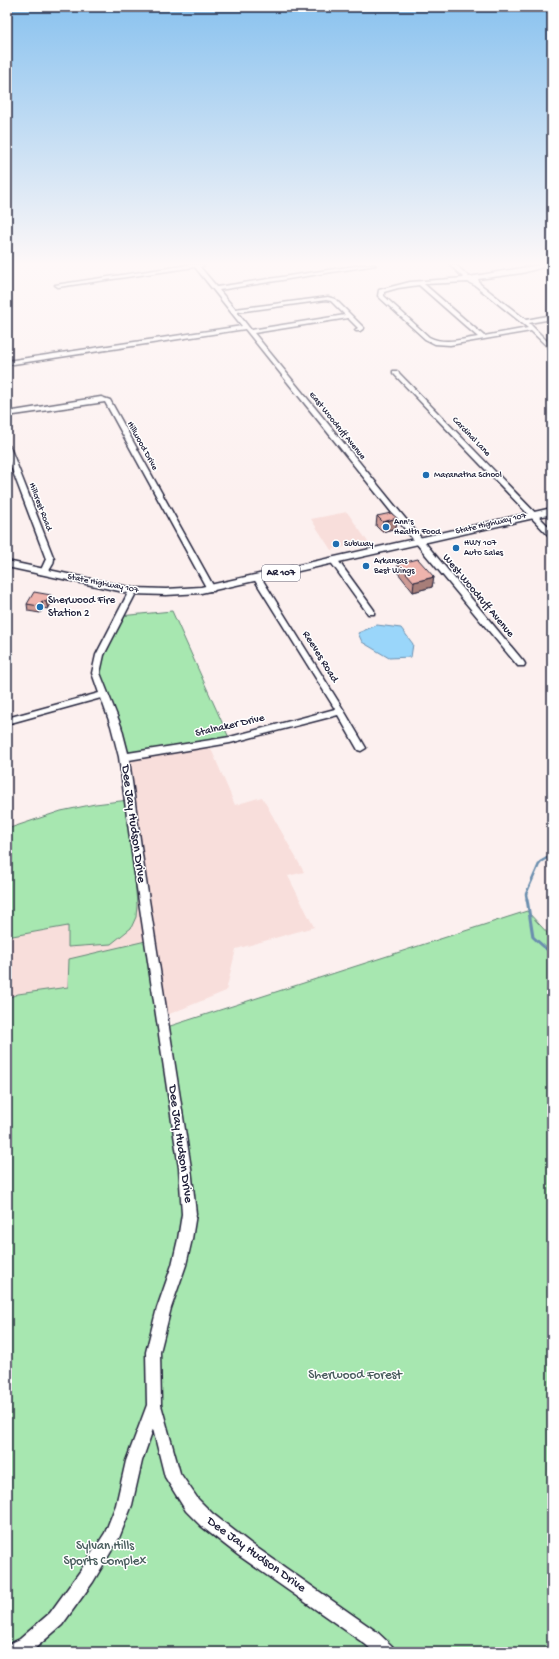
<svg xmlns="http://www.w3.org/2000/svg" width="559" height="1659" font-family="'Gochi Hand',sans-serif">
  <rect width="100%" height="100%" fill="#fcf0ef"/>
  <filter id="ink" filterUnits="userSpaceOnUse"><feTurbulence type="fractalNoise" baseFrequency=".025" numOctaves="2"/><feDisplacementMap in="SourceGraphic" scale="8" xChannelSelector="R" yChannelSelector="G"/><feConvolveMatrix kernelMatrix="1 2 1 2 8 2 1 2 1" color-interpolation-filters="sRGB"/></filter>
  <g filter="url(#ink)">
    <g fill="#f8dedb">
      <path d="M 347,512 L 368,542 L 331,550 L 311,519 Z"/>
      <path d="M 209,744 L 235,805 L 262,797 L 304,872 L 288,876 L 314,927 L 236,949 L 226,991 L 162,1017 L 68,987 L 18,994 L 7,998 L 7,828 L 42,817 L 129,800 L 124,757 Z"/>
    </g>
    <g fill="#a7e7b0" stroke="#648476">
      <path d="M 172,611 L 230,740 L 124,757 L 97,667 L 120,616 Z"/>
      <path d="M 129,800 L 137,905 L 136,917 L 131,928 L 111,944 L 68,947 L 68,926 L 7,937 L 7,829 L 61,811 L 95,804 Z"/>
      <path d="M 527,911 L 552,938 L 552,1652 L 7,1652 L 7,998 L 18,994 L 68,987 L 69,959 L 150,940 L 164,1028 Z"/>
    </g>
    <path fill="#9ad6fa" stroke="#6a8eae" d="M 377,625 L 401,628 L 413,644 L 411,657 L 389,658 L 362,642 L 358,633 Z"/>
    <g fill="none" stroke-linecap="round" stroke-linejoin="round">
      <path stroke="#6a8eae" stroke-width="2.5" d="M 527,900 L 526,894 L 540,862 L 552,855"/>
      <path stroke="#6a8eae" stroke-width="3" d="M 527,899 L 533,937 L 552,954"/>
      <defs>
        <g id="minor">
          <path d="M 188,265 L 204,265 L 200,267 L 217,287 L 361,265 L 376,265 L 219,290 L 235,309 L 328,297 L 335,299 L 364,328 L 360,331 L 356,331 L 355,330 L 358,328 L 348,318 L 254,333 L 422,539 L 524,662 L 525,664 L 524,666 L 518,666 L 416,543 L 245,329 L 7,365 L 7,361 L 242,326 L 195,267 L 58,287 L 55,285 ZM 326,300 L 331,301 L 345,315 L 251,330 L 237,312 Z"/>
          <path d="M 450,265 L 456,265 L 469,277 L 539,265 L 550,265 L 522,273 L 478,279 L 480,284 L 526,320 L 552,315 L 552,319 L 529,323 L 552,346 L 552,351 L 531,331 L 450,345 L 435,344 L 425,339 L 378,296 L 379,290 L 410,282 L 464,278 ZM 468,282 L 476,286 L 528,328 L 484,336 L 424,284 ZM 419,285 L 478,337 C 462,339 445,345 429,337 L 384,296 L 384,292 L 398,288 Z"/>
          <path d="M 393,371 L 397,371 L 552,530 L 552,536 L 549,536 L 393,373 Z"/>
          <path d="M 101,397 L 110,400 L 215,589 L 214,591 L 208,591 L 207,589 L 105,402 L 7,416 L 7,412 Z"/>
          <path d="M 7,445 L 10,447 L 54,559 L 53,564 L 47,574 L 41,574 L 40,572 L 46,559 L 7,456 Z"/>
          <path d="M 331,559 L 337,559 L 374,610 L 374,614 L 368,614 L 330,561 Z"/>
          <path d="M 255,577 L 261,577 L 262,579 L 343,709 L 366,748 L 361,751 L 358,750 L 338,715 L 230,743 L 129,760 L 144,868 L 191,1168 L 196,1214 L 192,1239 L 186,1265 L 171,1308 L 160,1352 L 161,1405 L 180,1473 L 198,1499 L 213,1514 L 250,1543 L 377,1632 L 392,1646 L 395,1652 L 374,1652 L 365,1644 L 238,1555 L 201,1526 L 186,1511 L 165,1477 L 153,1429 L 142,1461 L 132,1505 L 119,1538 L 93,1582 L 62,1625 L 32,1651 L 7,1652 L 7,1645 L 20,1639 L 50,1613 L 81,1570 L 105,1533 L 116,1505 L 126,1461 L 147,1405 L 146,1352 L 157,1308 L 172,1265 L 178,1239 L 182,1214 L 179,1168 L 134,868 L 119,757 L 111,726 L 101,698 L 7,724 L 7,718 L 99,693 L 92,673 L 96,655 L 129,591 L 133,589 L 137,591 L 104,655 L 100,673 L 121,726 L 128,753 L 230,737 L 335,709 L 254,579 Z"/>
        </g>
        <path id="major" d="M 552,508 L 552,514 L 201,593 L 166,595 L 133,594 L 7,567 L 7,561 L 133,588 L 166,589 L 201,587 Z"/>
      </defs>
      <use href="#minor" stroke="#22223b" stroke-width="3"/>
      <use href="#major" stroke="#22223b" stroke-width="3"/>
      <use href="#minor" fill="#fff" fill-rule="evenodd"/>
      <use href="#major" fill="#fff" fill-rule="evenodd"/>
    </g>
    <g fill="#ce9b95" stroke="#22223b">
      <path d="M 377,516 L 397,518 L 396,528 L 382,532 L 376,526 Z"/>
      <path d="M 398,564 L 434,577 L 432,587 L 413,592 L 398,573 Z"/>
      <path d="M 51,595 L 52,602 L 48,609 L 43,608 L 40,613 L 28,611 L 27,604 Z"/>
    </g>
    <g fill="#a77e79" stroke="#22223b">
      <path d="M 397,518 L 396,528 L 382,532 L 383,522 Z"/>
      <path d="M 434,577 L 432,587 L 413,592 L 414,582 Z"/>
      <path d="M 51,595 L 52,602 L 48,609 L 46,602 Z"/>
      <path d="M 42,601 L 43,608 L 40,613 L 39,606 Z"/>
    </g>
    <g fill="#efb4ad" stroke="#22223b">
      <path d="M 391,513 L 397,518 L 383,522 L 377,516 Z"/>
      <path d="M 418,559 L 434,577 L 414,582 L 398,564 Z"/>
      <path d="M 34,592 L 51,595 L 46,602 L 42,601 L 39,606 L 27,604 Z"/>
    </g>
  </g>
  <linearGradient id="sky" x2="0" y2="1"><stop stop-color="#89c2ef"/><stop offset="0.53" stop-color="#fef8f8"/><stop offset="1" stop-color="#fef8f8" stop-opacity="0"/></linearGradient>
  <rect width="559" height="498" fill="url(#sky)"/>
  <g fill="#1f6fb2" stroke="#fff" stroke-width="1.5">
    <circle cx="426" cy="475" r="4"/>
    <circle cx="386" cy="527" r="4"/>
    <circle cx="336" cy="544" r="4"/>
    <circle cx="456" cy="548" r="4"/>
    <circle cx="366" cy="566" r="4"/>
    <circle cx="40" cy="607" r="4"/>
  </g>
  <g text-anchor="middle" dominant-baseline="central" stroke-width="3" stroke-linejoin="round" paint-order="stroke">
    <g font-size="9" fill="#22223b" stroke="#fff">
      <text transform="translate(337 426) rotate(51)">East Woodruff Avenue</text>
      <text transform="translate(471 437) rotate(46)">Cardinal Lane</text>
      <text transform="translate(142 446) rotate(61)">Hillwood Drive</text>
      <text transform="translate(40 507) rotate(69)">Hillcrest Road</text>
      <text transform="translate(491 524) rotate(-13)">State Highway 107</text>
      <text transform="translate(103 584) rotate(11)">State Highway 107</text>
    </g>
    <g font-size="9" fill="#22223b" stroke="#fff" text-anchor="start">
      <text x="434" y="475">Maranatha School</text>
      <text x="394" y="522">Ann's<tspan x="394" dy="10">Health Food</tspan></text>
      <text x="464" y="543">HWY 107<tspan x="464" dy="10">Auto Sales</tspan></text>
      <text x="344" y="544">Subway</text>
      <text x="374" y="561">Arkansas<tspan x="374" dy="10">Best Wings</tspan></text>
    </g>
    <rect fill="#fff" stroke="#646476" stroke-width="1" x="262" y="565" width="38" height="16" rx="3"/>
    <g font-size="10" font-weight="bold" fill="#22223b">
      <text x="281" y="573">AR 107</text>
    </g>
    <g font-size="11" fill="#22223b" stroke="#fff">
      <text transform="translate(478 596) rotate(50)">West Woodruff Avenue</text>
      <text transform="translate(320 657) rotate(58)">Reeves Road</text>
      <text transform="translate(230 726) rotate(-13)">Stalnaker Drive</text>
    </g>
    <g font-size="11" fill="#22223b" stroke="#fff" text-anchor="start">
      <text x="48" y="601">Sherwood Fire<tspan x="48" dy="13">Station 2</tspan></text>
    </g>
    <g font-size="13" fill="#22223b" stroke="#fff">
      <text transform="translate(133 824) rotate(82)">Dee Jay Hudson Drive</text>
      <text transform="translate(180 1144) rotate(82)">Dee Jay Hudson Drive</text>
      <text transform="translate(256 1555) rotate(36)">Dee Jay Hudson Drive</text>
    </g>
    <g font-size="13" fill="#4a5d5e" stroke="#fff">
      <text x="355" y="1375">Sherwood Forest</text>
      <text x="105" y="1546">Sylvan Hills<tspan x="105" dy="15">Sports Complex</tspan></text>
    </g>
  </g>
  <rect width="559" height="1659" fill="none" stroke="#fff" stroke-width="24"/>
  <rect x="12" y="12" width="535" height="1635" fill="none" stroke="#22223b" stroke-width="1.5" filter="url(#ink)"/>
</svg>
